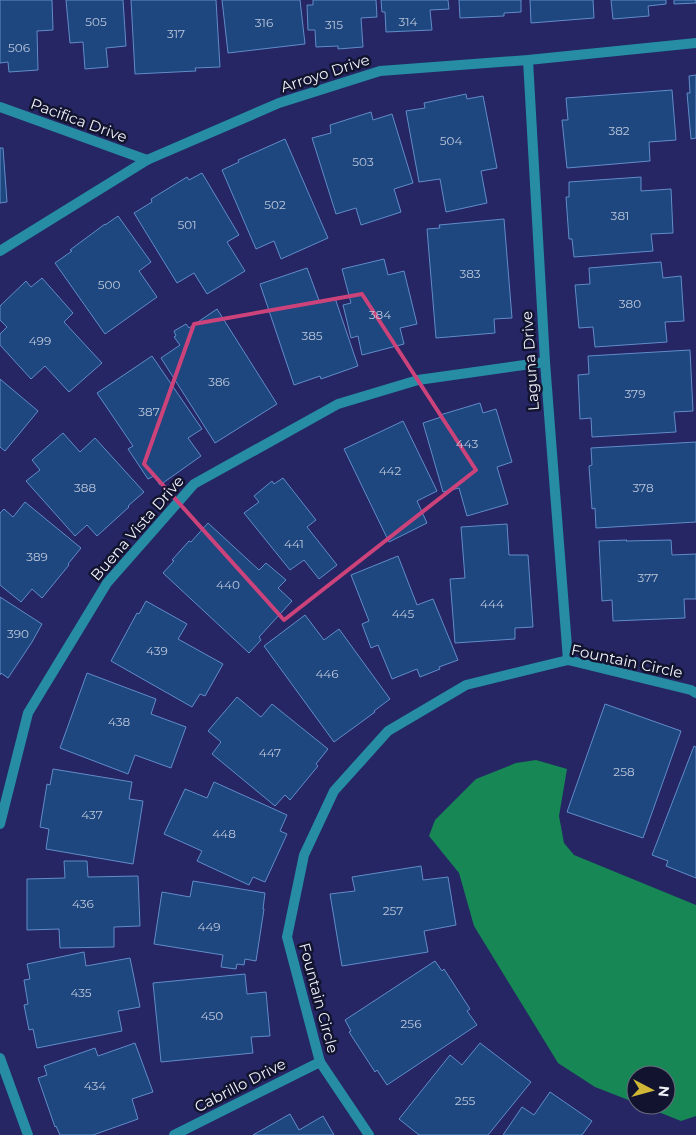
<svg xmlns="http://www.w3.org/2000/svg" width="696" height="1135" font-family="Montserrat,sans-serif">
  <rect width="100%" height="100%" fill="#252663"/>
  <path fill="#178755" d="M 536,760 L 567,769 L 559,816 L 564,843 L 574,855 L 696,905 L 696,1116 L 681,1121 L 641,1105 L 666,1105 L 666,1075 L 636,1075 L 636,1103 L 595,1087 L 558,1063 L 474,926 L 459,873 L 429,836 L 435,820 L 476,779 L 516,763 Z"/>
  <g fill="#1e467f" stroke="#618cca">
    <path d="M 0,0 L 52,0 L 53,30 L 37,31 L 38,70 L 9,72 L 8,62 L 0,63 Z"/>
    <path d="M 66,0 L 123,0 L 126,46 L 106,48 L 108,67 L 85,69 L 83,42 L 70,43 Z"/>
    <path d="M 131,0 L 216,0 L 220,67 L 195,68 L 196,71 L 135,74 Z"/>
    <path d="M 222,0 L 300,0 L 305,44 L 228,53 Z"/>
    <path d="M 313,0 L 376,0 L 377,17 L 361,18 L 363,47 L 338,49 L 338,46 L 316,47 L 315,30 L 308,30 L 307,5 L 313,5 Z"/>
    <path d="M 381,0 L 448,0 L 449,9 L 430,10 L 432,30 L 386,32 L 385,12 L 382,12 Z"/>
    <path d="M 459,0 L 521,0 L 521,12 L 504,13 L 504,16 L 460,18 Z"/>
    <path d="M 530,0 L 593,0 L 594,18 L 531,23 Z"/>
    <path d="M 611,0 L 666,0 L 666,4 L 648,6 L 649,16 L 613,19 Z"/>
    <path d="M 674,0 L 696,0 L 696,3 L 674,4 Z"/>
    <path d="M 696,75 L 696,138 L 691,139 L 687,93 L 690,93 L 689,76 Z"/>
    <path d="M 672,90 L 676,140 L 649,142 L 650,161 L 567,168 L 562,120 L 568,120 L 566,98 Z"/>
    <path d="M 466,94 L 467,99 L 483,96 L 497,168 L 481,171 L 487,203 L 446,212 L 440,179 L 419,182 L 406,111 L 425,108 L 424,103 Z"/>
    <path d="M 371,112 L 373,120 L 392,114 L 413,183 L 394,189 L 401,212 L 361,225 L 356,208 L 336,214 L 312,138 L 331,133 L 330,125 Z"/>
    <path d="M 285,139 L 328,238 L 281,259 L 274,241 L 256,249 L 222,170 L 239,162 L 238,160 Z"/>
    <path d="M 0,148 L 3,148 L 7,202 L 0,203 Z"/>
    <path d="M 202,173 L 239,235 L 227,242 L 245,271 L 207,294 L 194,273 L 177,283 L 134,213 L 152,202 L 151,199 L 187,177 L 189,180 Z"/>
    <path d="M 641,177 L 641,191 L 671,189 L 673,233 L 651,234 L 653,251 L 574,257 L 572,239 L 569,239 L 566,197 L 569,197 L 569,182 Z"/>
    <path d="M 118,216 L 151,262 L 139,271 L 157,297 L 105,334 L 55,263 L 72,251 L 70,250 L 105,224 L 105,225 Z"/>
    <path d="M 504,219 L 512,318 L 494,319 L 495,333 L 436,338 L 427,229 L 440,228 L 439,225 Z"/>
    <path d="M 384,259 L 388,275 L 404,271 L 417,324 L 400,328 L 404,344 L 362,355 L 358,336 L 351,338 L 343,305 L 351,303 L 342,269 Z"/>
    <path d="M 661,262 L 663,278 L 681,276 L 684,321 L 665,322 L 667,342 L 595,347 L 593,327 L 579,328 L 575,285 L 590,284 L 589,268 Z"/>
    <path d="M 307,268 L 320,303 L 335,298 L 358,366 L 321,379 L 320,376 L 294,385 L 260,284 Z"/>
    <path d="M 42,278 L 73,313 L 64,322 L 102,363 L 69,392 L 45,366 L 31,379 L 0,345 L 0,334 L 7,327 L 0,320 L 0,306 L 26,281 L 31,287 Z"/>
    <path d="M 217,309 L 277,404 L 215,443 L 161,358 L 180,345 L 174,337 L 176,336 L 174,331 L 186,324 L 189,328 Z"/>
    <path d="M 690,350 L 693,411 L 674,412 L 676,432 L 592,437 L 591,418 L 580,419 L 578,375 L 589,374 L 588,356 Z"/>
    <path d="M 152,356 L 202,429 L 188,438 L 201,456 L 160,485 L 154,476 L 148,479 L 128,449 L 133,446 L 97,393 Z"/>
    <path d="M 0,379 L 38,411 L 5,451 L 0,447 Z"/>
    <path d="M 480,403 L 483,413 L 496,409 L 512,462 L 497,467 L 508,504 L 467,516 L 459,488 L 443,492 L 423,423 L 441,417 L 440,415 Z"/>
    <path d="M 403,421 L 437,491 L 417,501 L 427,523 L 389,542 L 344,449 Z"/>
    <path d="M 63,433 L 80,452 L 95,438 L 144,492 L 128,506 L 129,507 L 97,536 L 87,525 L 75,536 L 26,481 L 40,470 L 32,460 Z"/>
    <path d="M 696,442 L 696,522 L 596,528 L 595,508 L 592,509 L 589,466 L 592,465 L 591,448 Z"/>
    <path d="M 283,478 L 316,520 L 307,527 L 337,565 L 319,579 L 304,560 L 290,570 L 244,513 L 259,502 L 254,496 L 272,481 L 274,484 Z"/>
    <path d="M 25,502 L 81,548 L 68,564 L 69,565 L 42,598 L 32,589 L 21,602 L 0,585 L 0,513 L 4,509 L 13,517 Z"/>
    <path d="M 208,523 L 259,570 L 266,563 L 286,580 L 278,588 L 292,601 L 259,637 L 261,640 L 249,653 L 163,573 L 174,561 L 172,560 L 189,541 L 191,542 Z"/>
    <path d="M 507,524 L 509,555 L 528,555 L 533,627 L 515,628 L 515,639 L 455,643 L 450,579 L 465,578 L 461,527 Z"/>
    <path d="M 627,540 L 626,541 L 671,540 L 672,555 L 696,554 L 696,599 L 684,599 L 685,618 L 613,621 L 612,600 L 602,601 L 599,541 Z"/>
    <path d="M 398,556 L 417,605 L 433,599 L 458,660 L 439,667 L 440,669 L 420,677 L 417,669 L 392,679 L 378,645 L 371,648 L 362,624 L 369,621 L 351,575 Z"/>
    <path d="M 0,597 L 42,624 L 32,642 L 8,678 L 1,673 L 0,675 Z"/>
    <path d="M 146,601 L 187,624 L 178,639 L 223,664 L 205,696 L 200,694 L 192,707 L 111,661 L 137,613 L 139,614 Z"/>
    <path d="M 305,615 L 324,640 L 339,629 L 390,699 L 374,711 L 375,712 L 334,742 L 264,646 Z"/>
    <path d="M 87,673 L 156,699 L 151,714 L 186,727 L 171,768 L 135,755 L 128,774 L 60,748 Z"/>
    <path d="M 237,697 L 261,717 L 272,704 L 328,749 L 316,764 L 318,766 L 290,800 L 285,795 L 275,806 L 212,754 L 221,742 L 208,731 Z"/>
    <path d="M 605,704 L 681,731 L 643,838 L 567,812 Z"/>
    <path d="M 694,746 L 696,747 L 696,878 L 666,866 L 668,861 L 652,855 Z"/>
    <path d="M 53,769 L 132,782 L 129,799 L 143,801 L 133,864 L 46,849 L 49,829 L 40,827 L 47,784 L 50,785 Z"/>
    <path d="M 214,782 L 287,815 L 280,831 L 287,834 L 265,882 L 253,877 L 249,885 L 197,861 L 202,851 L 164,834 L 185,789 L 207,798 Z"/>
    <path d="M 64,861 L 87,861 L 88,877 L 138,876 L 140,926 L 114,927 L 114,947 L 60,948 L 59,929 L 27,930 L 27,879 L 65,878 Z"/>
    <path d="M 421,866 L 423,880 L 448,877 L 456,925 L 424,931 L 428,952 L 342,966 L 330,894 L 355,891 L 352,877 Z"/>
    <path d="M 193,881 L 265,893 L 263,909 L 264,909 L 256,961 L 245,959 L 244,965 L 237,964 L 236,969 L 221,967 L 223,955 L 154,944 L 162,892 L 190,897 Z"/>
    <path d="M 84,952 L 86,966 L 130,958 L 140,1007 L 118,1011 L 122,1031 L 37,1048 L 33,1029 L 29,1030 L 24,1005 L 28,1004 L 24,980 L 30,979 L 27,964 Z"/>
    <path d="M 435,961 L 442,971 L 444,969 L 470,1009 L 467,1011 L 477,1025 L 387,1085 L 377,1070 L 375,1072 L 349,1032 L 351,1031 L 345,1020 Z"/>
    <path d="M 245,974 L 247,994 L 266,992 L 270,1036 L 251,1037 L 253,1053 L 161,1062 L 153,983 Z"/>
    <path d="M 135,1043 L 153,1092 L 132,1099 L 138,1119 L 93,1135 L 60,1135 L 56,1126 L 55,1127 L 38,1078 L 47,1075 L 44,1066 L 95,1048 L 98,1056 Z"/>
    <path d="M 480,1043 L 531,1082 L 488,1135 L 419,1135 L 399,1119 L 450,1055 L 462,1065 Z"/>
    <path d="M 550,1092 L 592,1121 L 582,1135 L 503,1135 L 522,1107 L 534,1115 Z"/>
    <path d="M 290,1114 L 299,1130 L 323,1116 L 334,1135 L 253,1135 Z"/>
  </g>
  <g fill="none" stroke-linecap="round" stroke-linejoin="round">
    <g stroke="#268da5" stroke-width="10">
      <path d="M 528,60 L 545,362 L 568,660"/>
      <path d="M 0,107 L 147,160"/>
      <path d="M 0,251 L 147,160 L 279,103 L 380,71 L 528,60 L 696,43"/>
      <path d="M 0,824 L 28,713 L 107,583 L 194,484 L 338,404 L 418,380 L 545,362"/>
      <path d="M 0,1058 L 28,1135"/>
      <path d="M 174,1135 L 320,1062"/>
      <path d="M 369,1135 L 320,1062 L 287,937 L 304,855 L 334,791 L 388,731 L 466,685 L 568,660 L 691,690 L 696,693"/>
    </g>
  </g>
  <path fill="none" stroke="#cb437a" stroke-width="4" stroke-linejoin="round" d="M 362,294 L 476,470 L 284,620 L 144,464 L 194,324 Z"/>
  <g text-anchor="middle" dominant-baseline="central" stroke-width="5" stroke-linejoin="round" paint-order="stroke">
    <g font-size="12" fill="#bbc6da">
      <text x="96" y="21">505</text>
      <text x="408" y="21">314</text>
      <text x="264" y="22">316</text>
      <text x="334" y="24">315</text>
      <text x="176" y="33">317</text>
      <text x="19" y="47">506</text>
      <text x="619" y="130">382</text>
      <text x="451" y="140">504</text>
      <text x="363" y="161">503</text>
      <text x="275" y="204">502</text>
      <text x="620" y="215">381</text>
      <text x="187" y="224">501</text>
      <text x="470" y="273">383</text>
      <text x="109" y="284">500</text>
      <text x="630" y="303">380</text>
      <text x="380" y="314">384</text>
      <text x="312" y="335">385</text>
      <text x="40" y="340">499</text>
      <text x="219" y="381">386</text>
      <text x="635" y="393">379</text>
      <text x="149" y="411">387</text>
      <text x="467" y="443">443</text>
      <text x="390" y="470">442</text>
      <text x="85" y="487">388</text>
      <text x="643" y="487">378</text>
      <text x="294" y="543">441</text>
      <text x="37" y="556">389</text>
      <text x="648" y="577">377</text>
      <text x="228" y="584">440</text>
      <text x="492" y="603">444</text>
      <text x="403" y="613">445</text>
      <text x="18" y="633">390</text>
      <text x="157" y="650">439</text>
      <text x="327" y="673">446</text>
      <text x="119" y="721">438</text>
      <text x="270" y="752">447</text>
      <text x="624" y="771">258</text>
      <text x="92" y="814">437</text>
      <text x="224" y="833">448</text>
      <text x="83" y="903">436</text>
      <text x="393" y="910">257</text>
      <text x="209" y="926">449</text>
      <text x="81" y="992">435</text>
      <text x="212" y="1015">450</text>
      <text x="411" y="1023">256</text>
      <text x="95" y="1085">434</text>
      <text x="465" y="1100">255</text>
    </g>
    <g font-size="15" fill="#eff1f8" stroke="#12142f">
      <text transform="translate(325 73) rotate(-18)">Arroyo Drive</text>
      <text transform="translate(79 120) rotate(20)">Pacifica Drive</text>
      <text transform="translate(530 361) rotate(-94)">Laguna Drive</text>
      <text transform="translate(137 528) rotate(-49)">Buena Vista Drive</text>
      <text transform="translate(627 661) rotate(12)">Fountain Circle</text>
      <text transform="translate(319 998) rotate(75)">Fountain Circle</text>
      <text transform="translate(240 1085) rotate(-27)">Cabrillo Drive</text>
    </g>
  </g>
  <g transform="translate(651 1090) rotate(96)"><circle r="24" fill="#12142f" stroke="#6a6c7f"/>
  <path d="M0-4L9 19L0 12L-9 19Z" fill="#d0b736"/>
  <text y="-8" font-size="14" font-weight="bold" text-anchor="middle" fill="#eff1f8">N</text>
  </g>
</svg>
